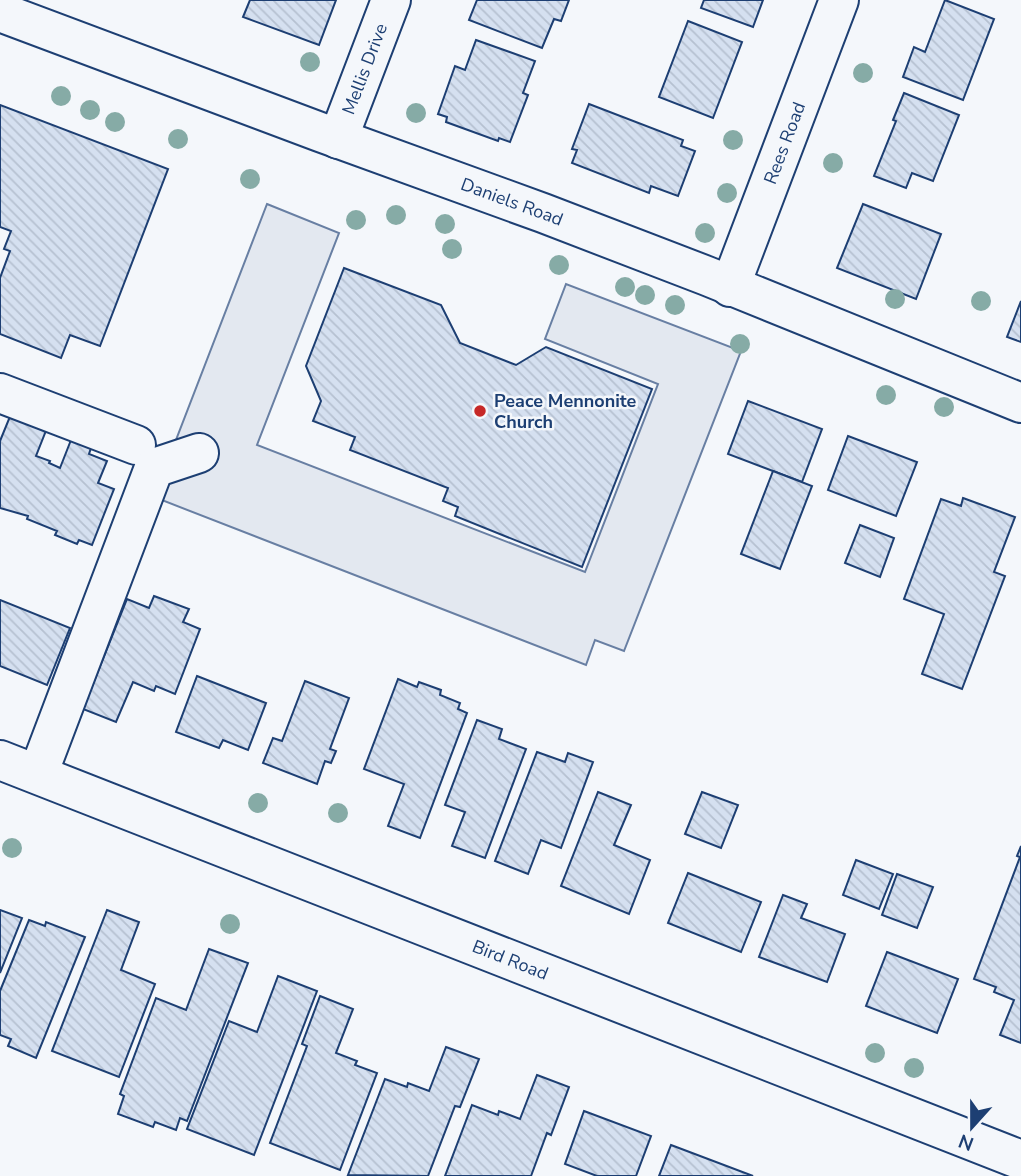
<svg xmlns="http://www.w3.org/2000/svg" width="1021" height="1176" font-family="'Nunito Sans',sans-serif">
  <defs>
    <pattern id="building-back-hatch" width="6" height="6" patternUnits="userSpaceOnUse" patternTransform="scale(1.75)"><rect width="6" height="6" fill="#d5e0f0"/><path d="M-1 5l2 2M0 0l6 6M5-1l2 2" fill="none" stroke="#b6c1d1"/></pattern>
  </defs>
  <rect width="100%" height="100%" fill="#f4f7fb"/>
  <path fill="#e3e8f0" stroke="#687fa3" stroke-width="2" d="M 267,204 L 339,233 L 257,445 L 585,572 L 658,384 L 545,339 L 566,284 L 741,351 L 624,651 L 595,640 L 586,665 L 154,497 Z"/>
  <g fill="url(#building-back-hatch)" stroke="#1d3f73" stroke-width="2">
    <path d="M 250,0 L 336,0 L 319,45 L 243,17 Z"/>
    <path d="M 477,0 L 569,0 L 561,21 L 554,19 L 542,48 L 469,20 Z"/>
    <path d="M 704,0 L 763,0 L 753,27 L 701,8 Z"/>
    <path d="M 945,0 L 994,19 L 963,100 L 903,77 L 914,47 L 925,52 Z"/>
    <path d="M 688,21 L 742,42 L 713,118 L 659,97 Z"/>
    <path d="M 476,40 L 535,61 L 523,93 L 528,95 L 510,142 L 499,138 L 498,141 L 446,122 L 447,117 L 438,114 L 455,66 L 465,70 Z"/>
    <path d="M 904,93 L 959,115 L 933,181 L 912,173 L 906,188 L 874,176 L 896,121 L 893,120 Z"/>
    <path d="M 589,104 L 683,140 L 681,146 L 695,151 L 678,196 L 651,186 L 649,193 L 572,163 L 577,150 L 572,149 Z"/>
    <path d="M 0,105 L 168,169 L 100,346 L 70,335 L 61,358 L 0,334 L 0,278 L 10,251 L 4,249 L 11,231 L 0,227 Z"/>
    <path d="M 863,204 L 941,234 L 916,299 L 837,268 Z"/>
    <path d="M 344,268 L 441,305 L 460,343 L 516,365 L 546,347 L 652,389 L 582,567 L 455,516 L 458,507 L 443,501 L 448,488 L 350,450 L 355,437 L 313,421 L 321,401 L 306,366 Z"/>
    <path d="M 1021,301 L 1021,342 L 1007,337 Z"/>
    <path d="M 748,401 L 822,429 L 802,482 L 728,454 Z"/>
    <path d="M 11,414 L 47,428 L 36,456 L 50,461 L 49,463 L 60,468 L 71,440 L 91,448 L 89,454 L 107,461 L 98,483 L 114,489 L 92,545 L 79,540 L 77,544 L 55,535 L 57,531 L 27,519 L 28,516 L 0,508 L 0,441 Z"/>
    <path d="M 848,436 L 917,462 L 896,516 L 828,490 Z"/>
    <path d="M 773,471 L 812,486 L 780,569 L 741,554 Z"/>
    <path d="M 963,498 L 1015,517 L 994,572 L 1005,576 L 962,689 L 922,674 L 944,614 L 904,599 L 941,499 L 961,506 Z"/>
    <path d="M 860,525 L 894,538 L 880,577 L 845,563 Z"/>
    <path d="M 154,596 L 189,609 L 183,622 L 200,629 L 175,694 L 156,686 L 154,691 L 133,682 L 116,722 L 83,709 L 127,599 L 149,608 Z"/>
    <path d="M 0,600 L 70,628 L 47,685 L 0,666 Z"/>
    <path d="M 197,676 L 266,703 L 248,750 L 223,740 L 219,748 L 176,732 Z"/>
    <path d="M 398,679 L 417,687 L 419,682 L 441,690 L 440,695 L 460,703 L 458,709 L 467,713 L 420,838 L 388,826 L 404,784 L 364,769 Z"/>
    <path d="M 305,681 L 349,698 L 330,749 L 336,751 L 331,763 L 325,761 L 317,784 L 263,763 L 273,738 L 282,741 Z"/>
    <path d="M 477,720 L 502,729 L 499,739 L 526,749 L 485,858 L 452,846 L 465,812 L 445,805 Z"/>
    <path d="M 537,752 L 565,762 L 568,753 L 593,762 L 561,848 L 541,840 L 528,874 L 495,861 Z"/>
    <path d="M 598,792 L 631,805 L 614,845 L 650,860 L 629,914 L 561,886 Z"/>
    <path d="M 702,792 L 738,805 L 721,848 L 685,834 Z"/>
    <path d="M 1021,846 L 1021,1043 L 1000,1035 L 1014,1000 L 994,992 L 996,987 L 974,979 L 1020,857 L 1017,856 Z"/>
    <path d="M 856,860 L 893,874 L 879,909 L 843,895 Z"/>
    <path d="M 688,873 L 761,902 L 741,952 L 668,923 Z"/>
    <path d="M 897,874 L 933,887 L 917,928 L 882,915 Z"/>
    <path d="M 783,895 L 807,904 L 801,918 L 845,934 L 827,982 L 759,957 Z"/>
    <path d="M 0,910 L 22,918 L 0,973 Z"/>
    <path d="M 107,910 L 139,922 L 121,970 L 155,984 L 119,1077 L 52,1051 Z"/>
    <path d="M 29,920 L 45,926 L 46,922 L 85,937 L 36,1058 L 8,1046 L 11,1039 L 0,1035 L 0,991 Z"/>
    <path d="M 209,949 L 248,963 L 187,1121 L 180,1118 L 176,1130 L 155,1122 L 153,1127 L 118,1114 L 124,1096 L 120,1094 L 156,998 L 186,1010 Z"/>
    <path d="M 887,952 L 958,979 L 937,1033 L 866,1006 Z"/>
    <path d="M 278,976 L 317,991 L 254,1155 L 187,1129 L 229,1021 L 257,1032 Z"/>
    <path d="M 320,996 L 353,1009 L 336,1053 L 357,1061 L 355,1065 L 377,1073 L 340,1170 L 270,1143 L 307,1046 L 302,1044 Z"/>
    <path d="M 446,1047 L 479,1059 L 460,1107 L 455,1106 L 428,1176 L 348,1175 L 385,1079 L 407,1087 L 408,1083 L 429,1091 Z"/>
    <path d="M 537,1075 L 569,1087 L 551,1135 L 547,1133 L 531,1176 L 445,1176 L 472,1105 L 498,1115 L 499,1111 L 520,1119 Z"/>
    <path d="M 584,1111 L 651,1136 L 636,1176 L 597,1176 L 565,1164 Z"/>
    <path d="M 671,1145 L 753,1176 L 659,1176 Z"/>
  </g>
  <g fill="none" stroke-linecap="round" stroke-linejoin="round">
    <defs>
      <g id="minor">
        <path id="s1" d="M 0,12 L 320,132 L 543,213 L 707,276 L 1021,403"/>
        <path id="s2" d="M 338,139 L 391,0"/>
        <path id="s3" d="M 730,287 L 839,0"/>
        <path d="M 0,393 L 136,445"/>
        <path id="s4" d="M 0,760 L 1021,1160"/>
        <path d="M 38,774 L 154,468 L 199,453"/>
      </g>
    </defs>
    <use href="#minor" stroke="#1d3f73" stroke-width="42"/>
    <use href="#minor" stroke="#f4f7fb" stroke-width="38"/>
  </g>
  <g fill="#86aba6">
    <circle cx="310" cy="62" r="10"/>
    <circle cx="863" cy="73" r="10"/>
    <circle cx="61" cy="96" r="10"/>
    <circle cx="90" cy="110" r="10"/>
    <circle cx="416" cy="113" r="10"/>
    <circle cx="115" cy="122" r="10"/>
    <circle cx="178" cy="139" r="10"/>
    <circle cx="733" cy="140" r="10"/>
    <circle cx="833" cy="163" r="10"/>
    <circle cx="250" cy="179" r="10"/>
    <circle cx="727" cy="193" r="10"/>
    <circle cx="396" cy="215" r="10"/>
    <circle cx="356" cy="220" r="10"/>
    <circle cx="445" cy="224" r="10"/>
    <circle cx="705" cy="233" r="10"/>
    <circle cx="452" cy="249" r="10"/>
    <circle cx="559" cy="265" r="10"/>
    <circle cx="625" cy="287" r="10"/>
    <circle cx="645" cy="295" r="10"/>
    <circle cx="895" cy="299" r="10"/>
    <circle cx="981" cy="301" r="10"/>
    <circle cx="675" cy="305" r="10"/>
    <circle cx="740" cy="344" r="10"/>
    <circle cx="886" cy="395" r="10"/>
    <circle cx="944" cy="407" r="10"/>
    <circle cx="258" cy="803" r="10"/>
    <circle cx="338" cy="813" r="10"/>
    <circle cx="12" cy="848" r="10"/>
    <circle cx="230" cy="924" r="10"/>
    <circle cx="875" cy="1053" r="10"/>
    <circle cx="914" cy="1068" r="10"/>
  </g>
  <circle fill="#c62828" stroke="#f4f7fb" stroke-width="2.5" cx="480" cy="411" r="7"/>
  <g text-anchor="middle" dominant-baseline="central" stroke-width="5" stroke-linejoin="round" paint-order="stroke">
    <g font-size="18" fill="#1d3f73" stroke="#f4f7fb">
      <text stroke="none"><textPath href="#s2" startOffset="75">Mellis Drive</textPath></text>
      <text stroke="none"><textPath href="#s3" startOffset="154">Rees Road</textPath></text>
      <text stroke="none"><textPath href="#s1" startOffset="546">Daniels Road</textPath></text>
      <text stroke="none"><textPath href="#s4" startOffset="548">Bird Road</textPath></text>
    </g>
    <g font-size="18" font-weight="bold" fill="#1d3f73" stroke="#f4f7fb" text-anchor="start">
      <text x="494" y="401">Peace Mennonite<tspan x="494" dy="21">Church</tspan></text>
    </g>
  </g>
  <g transform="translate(972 1127) rotate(201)" stroke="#f4f7fb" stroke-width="5" paint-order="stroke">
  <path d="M0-5L12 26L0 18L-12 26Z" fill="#1d3f73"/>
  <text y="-10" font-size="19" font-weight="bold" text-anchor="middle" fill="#1d3f73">N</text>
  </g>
</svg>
